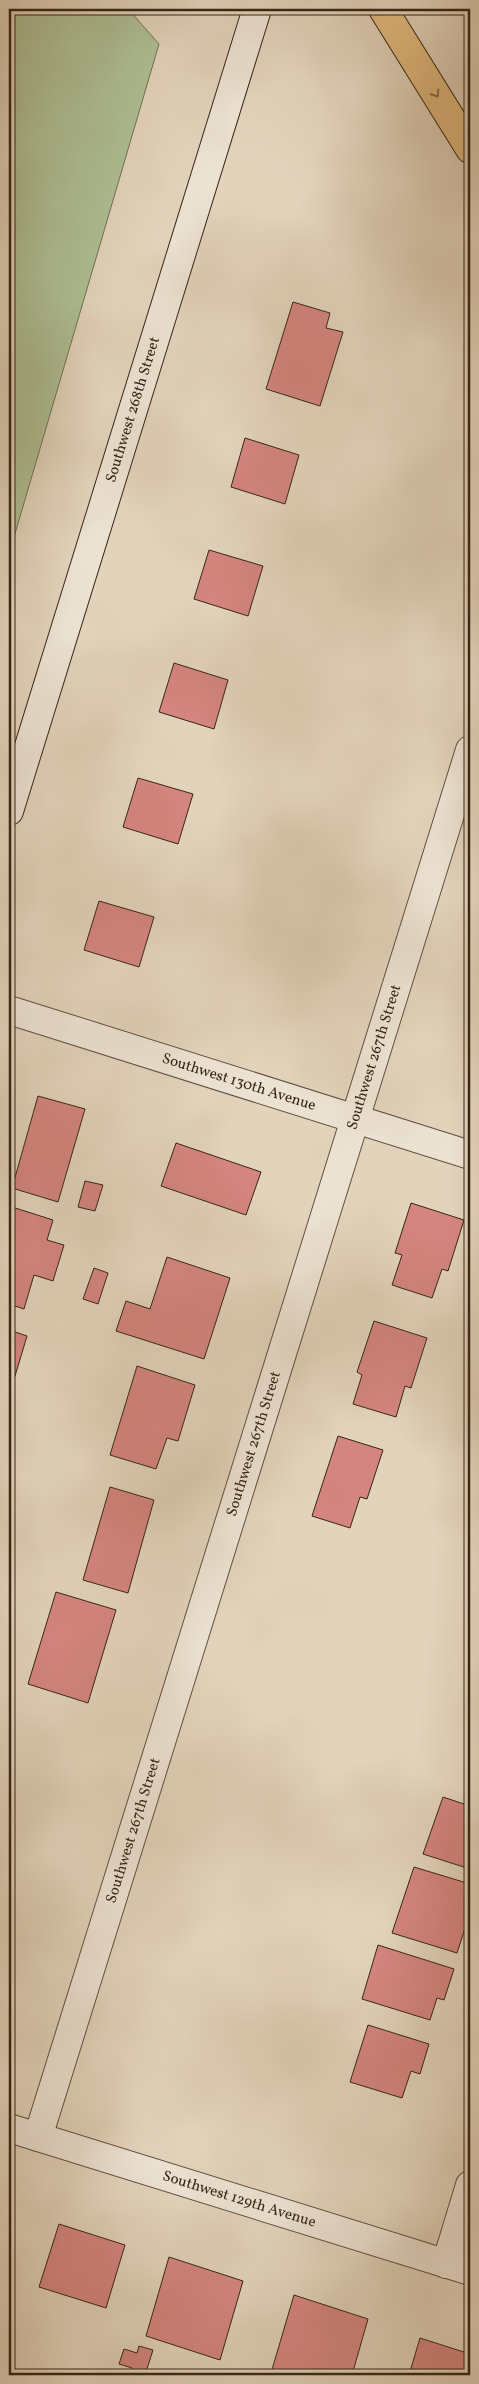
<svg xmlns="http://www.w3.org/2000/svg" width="479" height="2384" font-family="Vollkorn,serif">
  <rect width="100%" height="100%" fill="#e2d3bb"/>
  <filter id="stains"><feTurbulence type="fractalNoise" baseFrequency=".004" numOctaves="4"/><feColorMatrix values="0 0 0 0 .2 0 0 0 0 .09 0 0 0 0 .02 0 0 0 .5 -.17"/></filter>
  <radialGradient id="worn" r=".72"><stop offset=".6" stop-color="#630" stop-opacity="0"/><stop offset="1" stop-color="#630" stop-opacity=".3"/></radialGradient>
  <path fill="#aebe94" stroke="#727254" d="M 9,9 L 128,9 L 159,44 L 9,554 Z"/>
  <g fill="#d4857f" stroke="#372515">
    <path d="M 293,302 L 330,313 L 326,328 L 343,332 L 320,406 L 266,389 Z"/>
    <path d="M 245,438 L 299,455 L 285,504 L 231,487 Z"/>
    <path d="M 209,550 L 263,566 L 248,616 L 194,599 Z"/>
    <path d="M 174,663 L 228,680 L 214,729 L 159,712 Z"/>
    <path d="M 138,778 L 193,794 L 178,844 L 123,827 Z"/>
    <path d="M 99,901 L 154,917 L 139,967 L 84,950 Z"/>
    <path d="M 38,1096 L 85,1109 L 58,1202 L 12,1188 Z"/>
    <path d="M 176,1143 L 261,1172 L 246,1215 L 161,1186 Z"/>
    <path d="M 85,1181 L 103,1185 L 95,1211 L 78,1207 Z"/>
    <path d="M 411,1203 L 464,1220 L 448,1271 L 442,1269 L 432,1298 L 392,1285 L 402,1255 L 395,1253 Z"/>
    <path d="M 9,1206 L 53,1220 L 47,1240 L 64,1245 L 53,1281 L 34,1275 L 24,1309 L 9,1304 Z"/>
    <path d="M 167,1257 L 230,1278 L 204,1359 L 116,1331 L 126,1301 L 150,1309 Z"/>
    <path d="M 94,1268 L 108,1273 L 98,1304 L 83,1299 Z"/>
    <path d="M 374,1321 L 427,1338 L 411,1388 L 405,1386 L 396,1417 L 353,1404 L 362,1375 L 357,1372 Z"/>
    <path d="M 9,1330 L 27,1336 L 9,1396 Z"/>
    <path d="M 137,1366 L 195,1385 L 178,1441 L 167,1438 L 156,1469 L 110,1455 Z"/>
    <path d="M 338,1436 L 383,1450 L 367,1499 L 360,1497 L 350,1528 L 312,1516 Z"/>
    <path d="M 110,1487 L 154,1500 L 128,1593 L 83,1580 Z"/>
    <path d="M 56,1592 L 116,1610 L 88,1703 L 28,1684 Z"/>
    <path d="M 470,1688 L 470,1705 L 465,1703 Z"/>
    <path d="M 443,1797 L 470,1806 L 470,1869 L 423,1854 Z"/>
    <path d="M 414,1867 L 470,1884 L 470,1892 L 464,1914 L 469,1916 L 457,1953 L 392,1933 Z"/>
    <path d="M 378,1945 L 454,1969 L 444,2000 L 437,1998 L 430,2020 L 362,1999 Z"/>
    <path d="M 368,2025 L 429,2044 L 420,2074 L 411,2071 L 402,2098 L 350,2082 Z"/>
    <path d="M 59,2224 L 125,2245 L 106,2308 L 39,2287 Z"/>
    <path d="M 169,2257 L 243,2281 L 220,2360 L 146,2336 Z"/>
    <path d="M 294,2295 L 368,2319 L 352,2375 L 278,2375 L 271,2373 Z"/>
    <path d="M 420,2338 L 470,2354 L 470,2375 L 409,2375 Z"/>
    <path d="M 139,2346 L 153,2350 L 145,2375 L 130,2373 L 132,2368 L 119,2364 L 124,2349 L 137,2353 Z"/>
  </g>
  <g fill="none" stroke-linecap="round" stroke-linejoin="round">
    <defs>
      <g id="minor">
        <path id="s1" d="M 9,1010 L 470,1155"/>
        <path id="s2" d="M 9,2128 L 470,2271"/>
        <path id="s3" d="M 38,2137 L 470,750"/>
        <path d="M 446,2264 L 470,2185"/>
      </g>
      <g id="secondary">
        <path id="s4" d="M 9,811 L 257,9"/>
      </g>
      <path id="motorway" d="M 383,9 L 470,149"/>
    </defs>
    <use href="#minor" stroke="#62503e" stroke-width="30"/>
    <use href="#secondary" stroke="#372515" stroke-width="30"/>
    <use href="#motorway" stroke="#372515" stroke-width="30"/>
    <use href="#minor" stroke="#ece2d3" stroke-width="28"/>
    <use href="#secondary" stroke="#ece2d3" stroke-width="28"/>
    <use href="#motorway" stroke="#e1ba7e" stroke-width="28"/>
  </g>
  <defs><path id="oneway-chevron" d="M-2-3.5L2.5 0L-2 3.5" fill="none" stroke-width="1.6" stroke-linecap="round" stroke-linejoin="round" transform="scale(1.25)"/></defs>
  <use stroke="#846844" href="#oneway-chevron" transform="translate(436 94) rotate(58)"/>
  <g text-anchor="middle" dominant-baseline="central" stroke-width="5" stroke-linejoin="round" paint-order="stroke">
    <g font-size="15" fill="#372515" stroke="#ece2d3">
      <text stroke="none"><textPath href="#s4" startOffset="420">Southwest 268th Street</textPath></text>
      <text stroke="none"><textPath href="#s3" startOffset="1131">Southwest 267th Street</textPath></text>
      <text stroke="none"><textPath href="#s1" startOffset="241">Southwest 130th Avenue</textPath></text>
      <text stroke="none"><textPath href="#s3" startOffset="726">Southwest 267th Street</textPath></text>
      <text stroke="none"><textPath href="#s3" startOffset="321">Southwest 267th Street</textPath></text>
      <text stroke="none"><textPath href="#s2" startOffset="241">Southwest 129th Avenue</textPath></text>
    </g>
  </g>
  <rect width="479" height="2384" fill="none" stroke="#e2d3bb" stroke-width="30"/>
  <rect x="10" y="10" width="459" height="2364" fill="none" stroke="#372515" stroke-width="2.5"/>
  <rect x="15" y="15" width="449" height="2354" fill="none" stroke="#372515"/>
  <rect width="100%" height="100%" filter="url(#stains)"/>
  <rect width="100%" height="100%" fill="url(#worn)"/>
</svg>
